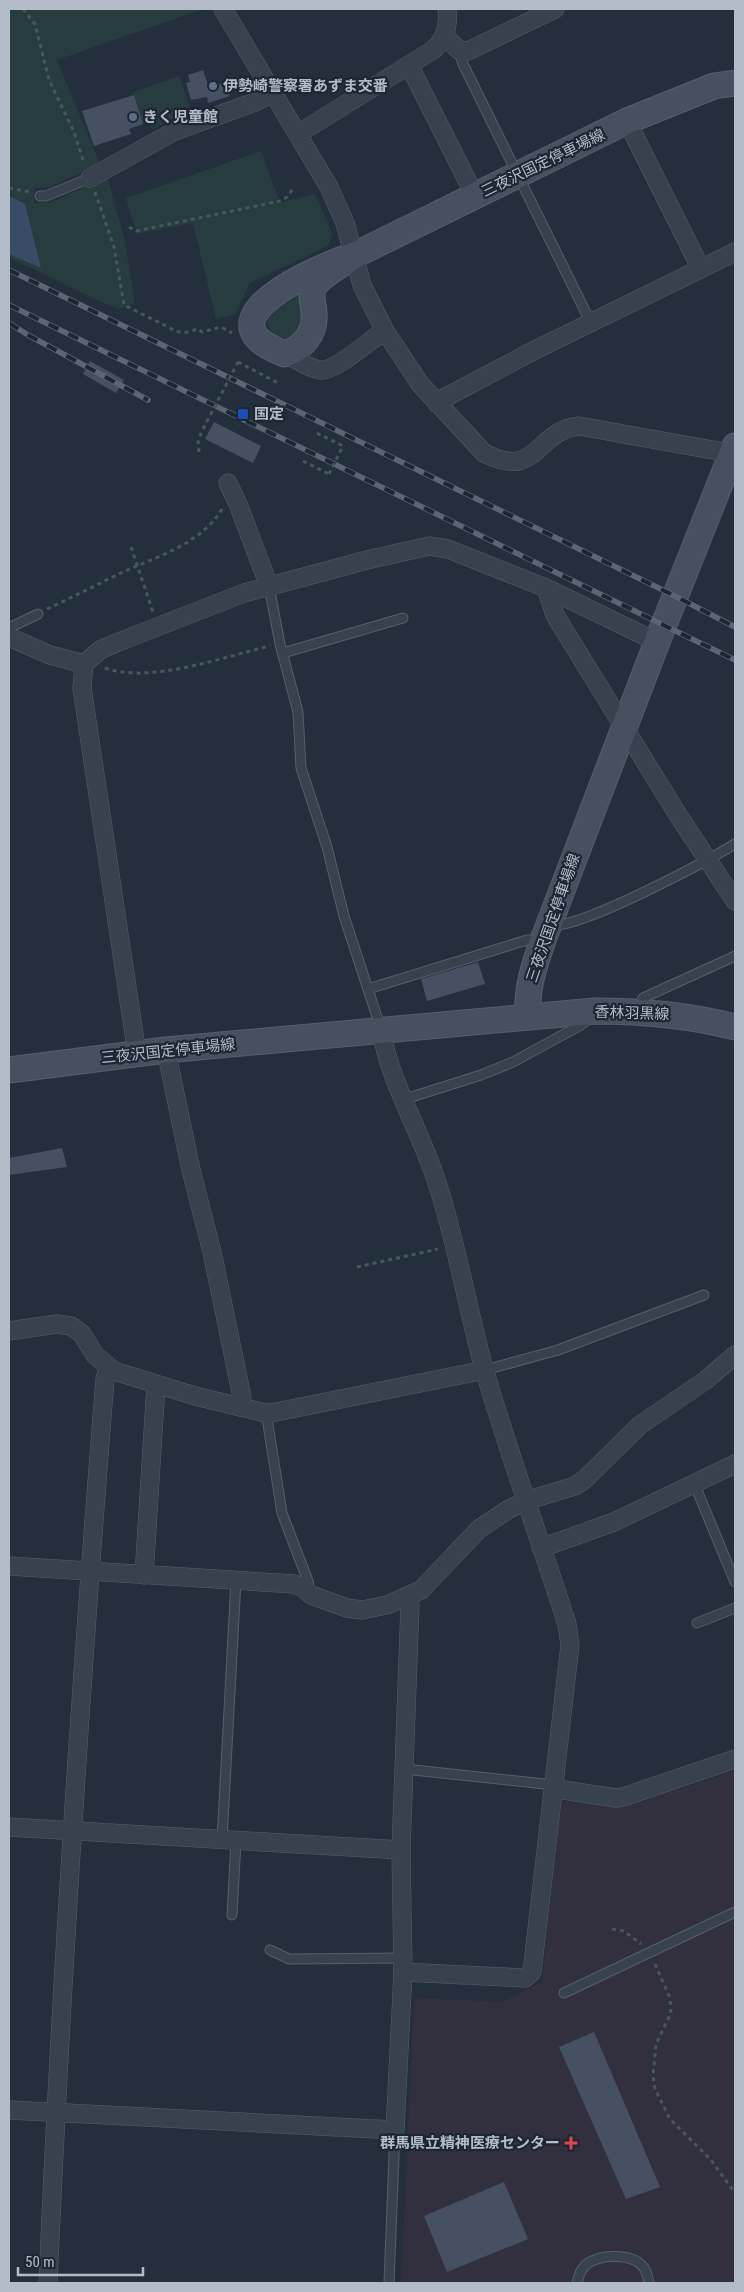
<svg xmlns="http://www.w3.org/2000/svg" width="744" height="2292" font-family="'Roboto Condensed','Noto Sans JP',sans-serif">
  <rect width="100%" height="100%" fill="#242f3e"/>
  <path fill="#32303f" d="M 735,1771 L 735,2283 L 401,2283 L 414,1998 L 502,2002 L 542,1982 L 560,1804 L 568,1801 L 621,1807 Z"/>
  <g fill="#263c3f">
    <path d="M 9,9 L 203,9 L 57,60 L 100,164 L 50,187 L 35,188 L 34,203 L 50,203 L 107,176 L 124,237 L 135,303 L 119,309 C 81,294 46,274 9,258 L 9,196 L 11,196 L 9,191 Z"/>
    <path d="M 179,76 L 192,113 L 170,120 L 152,130 L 149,122 L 143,124 L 133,92 Z"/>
    <path d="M 261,151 L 280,203 L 315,194 L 332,233 L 328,246 L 250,283 L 235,314 L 216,319 L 193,223 L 137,234 L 126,198 Z"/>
    <path d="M 300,287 L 305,324 L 291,337 C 276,341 269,331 266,318 Z"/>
  </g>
  <path fill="#394c67" d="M 9,196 L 25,204 L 41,268 L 9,254 Z"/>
  <g fill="#455162">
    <path d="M 203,70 L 209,88 L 225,82 L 230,96 L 208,103 L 207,97 L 191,100 L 186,83 L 190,82 L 188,75 Z"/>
    <path d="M 134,95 L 143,124 L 129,129 L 131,134 L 94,146 L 82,111 Z"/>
    <path d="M 90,361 L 124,380 L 116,393 L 83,374 Z"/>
    <path d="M 214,422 L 261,446 L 253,463 L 205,439 Z"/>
    <path d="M 478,962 L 485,984 L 427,1001 L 421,979 Z"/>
    <path d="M 62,1148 L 67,1167 L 9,1175 L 9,1158 Z"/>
    <path d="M 594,2032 L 660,2187 L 626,2199 L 559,2047 Z"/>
    <path d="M 504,2182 L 528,2239 L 447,2272 L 424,2216 Z"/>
  </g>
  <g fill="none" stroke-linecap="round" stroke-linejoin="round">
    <defs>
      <g id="lane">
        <path d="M 463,52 L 461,58 L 463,64 L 591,323"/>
        <path d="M 40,196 L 46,196 L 90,178"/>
        <path d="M 269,586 L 280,644 L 298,712 L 301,768 L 327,847 L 344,916 L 381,1029"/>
        <path d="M 9,630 L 11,627 L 38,614"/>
        <path d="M 283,653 L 403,618"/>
        <path d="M 552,925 C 580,929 705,862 735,844"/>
        <path d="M 368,989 L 527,940 L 540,940"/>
        <path d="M 636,1011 L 643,998 L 735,956"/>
        <path d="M 402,1100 L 481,1075 L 513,1062 L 579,1026 L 590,1018"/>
        <path d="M 485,1370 L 558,1350 L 704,1295"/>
        <path d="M 266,1412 L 282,1513 L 308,1581 L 310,1593"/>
        <path d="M 694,1483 L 735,1582"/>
        <path d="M 697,1623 L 735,1608"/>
        <path d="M 404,1769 L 554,1785"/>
        <path d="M 222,1840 L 236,1580"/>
        <path d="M 232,1915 L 236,1841"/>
        <path d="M 270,1950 L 289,1959 L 402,1958"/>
        <path d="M 564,1993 L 735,1912"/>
        <path d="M 389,2283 L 395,2130"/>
        <path d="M 577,2283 C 579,2275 581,2268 588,2263 C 602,2254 634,2253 644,2268 C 647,2272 648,2279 649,2283"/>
      </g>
      <g id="street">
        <path d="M 223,9 L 329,187 L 345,223 L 362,285 L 385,331 L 420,384 L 484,453 C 539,481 534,431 579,426 L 735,454"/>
        <path d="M 444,36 L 459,50 L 468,51 L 555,9"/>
        <path d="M 409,65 L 475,196"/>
        <path d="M 627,121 L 701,269"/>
        <path d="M 298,134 L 433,50 C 446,39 449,25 447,9"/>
        <path d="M 90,178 L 175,131 L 255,102 L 273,93"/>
        <path d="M 285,354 C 295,358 309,369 320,370 C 336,372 370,339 385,331"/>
        <path d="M 437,404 L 446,397 L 535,350 L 735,252"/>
        <path d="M 228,483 L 238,504 L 269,586"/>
        <path d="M 546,588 L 555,615 L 561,625 L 678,815 L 735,901"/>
        <path d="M 9,637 L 50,655 L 84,664"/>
        <path d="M 381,1030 C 391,1087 423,1134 439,1189 C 458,1249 468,1312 485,1372 C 510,1457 540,1540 567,1624 L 570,1645 L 532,1972 L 525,1978 L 403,1972"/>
        <path d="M 166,1050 L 191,1170 L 212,1252 L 242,1397 L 240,1407"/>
        <path d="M 137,1054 L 82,688 L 84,664 L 100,650 L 116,643 L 244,593 L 367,560 L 429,546 L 448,549 L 546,588 L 657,642"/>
        <path d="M 9,1331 L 57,1324 L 71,1326 L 82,1334 L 95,1355 L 114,1371 L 195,1396 L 261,1412 L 271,1413 L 485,1370"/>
        <path d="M 541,1548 L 614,1522 L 735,1464"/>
        <path d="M 9,1566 L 294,1584 L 302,1587 L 311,1595 L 347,1608 L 362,1610 L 387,1605 L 421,1590 L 479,1529 L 509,1509 L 525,1501 L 575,1486 L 584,1480 L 640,1425 L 706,1380 L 735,1355"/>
        <path d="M 144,1575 L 156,1385"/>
        <path d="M 554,1785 L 563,1790 L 616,1798 L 623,1797 L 735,1759"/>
        <path d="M 9,1827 L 401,1850"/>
        <path d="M 9,2110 L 395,2130 L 403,1972 L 401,1850 L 410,1604 L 406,1597"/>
        <path d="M 48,2283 C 61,1982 81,1680 105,1379 L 108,1368"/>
      </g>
      <g id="secondary">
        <path d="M 355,255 L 627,121 L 714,86 L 735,83"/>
        <path d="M 355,255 C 344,264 317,277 313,289 C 310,298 314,305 314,313 C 316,333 303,348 285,354 C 192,320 320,266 355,255 Z"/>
        <path d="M 528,1017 C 526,989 534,966 543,940 L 657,642 L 735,446"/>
        <path d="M 9,1070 L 166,1050 L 595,1011 C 643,1011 688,1015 735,1027"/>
      </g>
    </defs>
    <use href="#lane" stroke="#565f6c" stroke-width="11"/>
    <use href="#street" stroke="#565f6c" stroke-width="19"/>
    <use href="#secondary" stroke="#565f6c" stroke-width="27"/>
    <g stroke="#44595c" stroke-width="3" stroke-dasharray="4 4" stroke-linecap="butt">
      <path d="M 23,9 L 35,24 L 49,80 L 74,132 L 84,163"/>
      <path d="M 9,188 L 30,192"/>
      <path d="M 95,192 L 114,247 L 124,305 L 176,331 L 184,333 L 198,329 L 202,332 L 221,327 L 232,333"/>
      <path d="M 129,227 L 136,231 L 280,201 L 287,197 L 294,187"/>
      <path d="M 238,362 L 278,383"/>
      <path d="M 317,433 L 343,446"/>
      <path d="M 199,452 L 198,440 L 203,429"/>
      <path d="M 303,461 L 329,474"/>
      <path d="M 131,547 L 153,612"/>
      <path d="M 47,609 C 73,597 98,584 123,572 C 158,556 201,544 222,509"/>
      <path d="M 105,668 C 152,684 222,657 270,646"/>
      <path d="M 357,1267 L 438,1249"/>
      <path d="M 612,1929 L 624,1931 L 641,1944"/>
      <path d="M 655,1964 L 670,1998 L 671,2013 L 656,2044 L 653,2076 L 655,2089 L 670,2119 L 711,2160 L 735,2193"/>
    </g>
    <use href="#lane" stroke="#38414e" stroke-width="9"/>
    <use href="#street" stroke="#38414e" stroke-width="18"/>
    <use href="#secondary" stroke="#465061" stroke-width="25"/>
    <defs>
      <g id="rail">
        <path d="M 9,270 L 675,596 L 735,627"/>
        <path d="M 9,305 L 735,660"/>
        <path d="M 9,323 L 28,335 L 148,400"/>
      </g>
    </defs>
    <use href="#rail" stroke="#5a6575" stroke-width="5.5"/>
    <use href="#rail" stroke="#1d2633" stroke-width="4" stroke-dasharray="11" stroke-linecap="butt"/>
    <g stroke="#44595c" stroke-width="3" stroke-dasharray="4 4" stroke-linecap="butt">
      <path d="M 203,429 L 238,362"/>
      <path d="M 329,474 L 343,446"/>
    </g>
  </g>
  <g fill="#5c6f8a" stroke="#1d2633" stroke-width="2">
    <circle cx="213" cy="86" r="5"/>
    <circle cx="133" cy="117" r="5"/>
  </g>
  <rect fill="#1a4fb4" stroke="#1d2633" stroke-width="2" x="237" y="408" width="12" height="12" rx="2.5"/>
  <path fill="#e0444e" stroke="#1d2633" stroke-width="2" d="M568.5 2135.5h5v5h5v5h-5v5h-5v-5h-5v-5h5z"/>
  <g text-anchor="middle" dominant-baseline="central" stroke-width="4.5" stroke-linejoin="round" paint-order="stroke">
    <g font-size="15" font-weight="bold" fill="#b4bcc9" stroke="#1d2633" text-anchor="start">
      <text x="223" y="86">伊勢崎警察署あずま交番</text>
      <text x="143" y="117">きく児童館</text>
      <text x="254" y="414">国定</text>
      <text x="560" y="2143" text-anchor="end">群馬県立精神医療センター</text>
    </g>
    <g font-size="15" fill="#b4bcc9" stroke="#1d2633">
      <text transform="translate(543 163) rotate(-26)">三夜沢国定停車場線</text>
      <text transform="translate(553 918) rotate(-71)">三夜沢国定停車場線</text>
      <text transform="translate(632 1013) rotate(2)">香林羽黒線</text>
      <text transform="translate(168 1051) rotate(-6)">三夜沢国定停車場線</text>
    </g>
  </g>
  <rect width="744" height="2292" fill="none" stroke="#b4bcc9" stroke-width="20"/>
  <path d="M18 2267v8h125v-8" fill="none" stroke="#b4bcc9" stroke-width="2.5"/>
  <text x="25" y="2267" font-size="15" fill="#b4bcc9" stroke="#1d2633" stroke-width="4" paint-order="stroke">50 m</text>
</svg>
